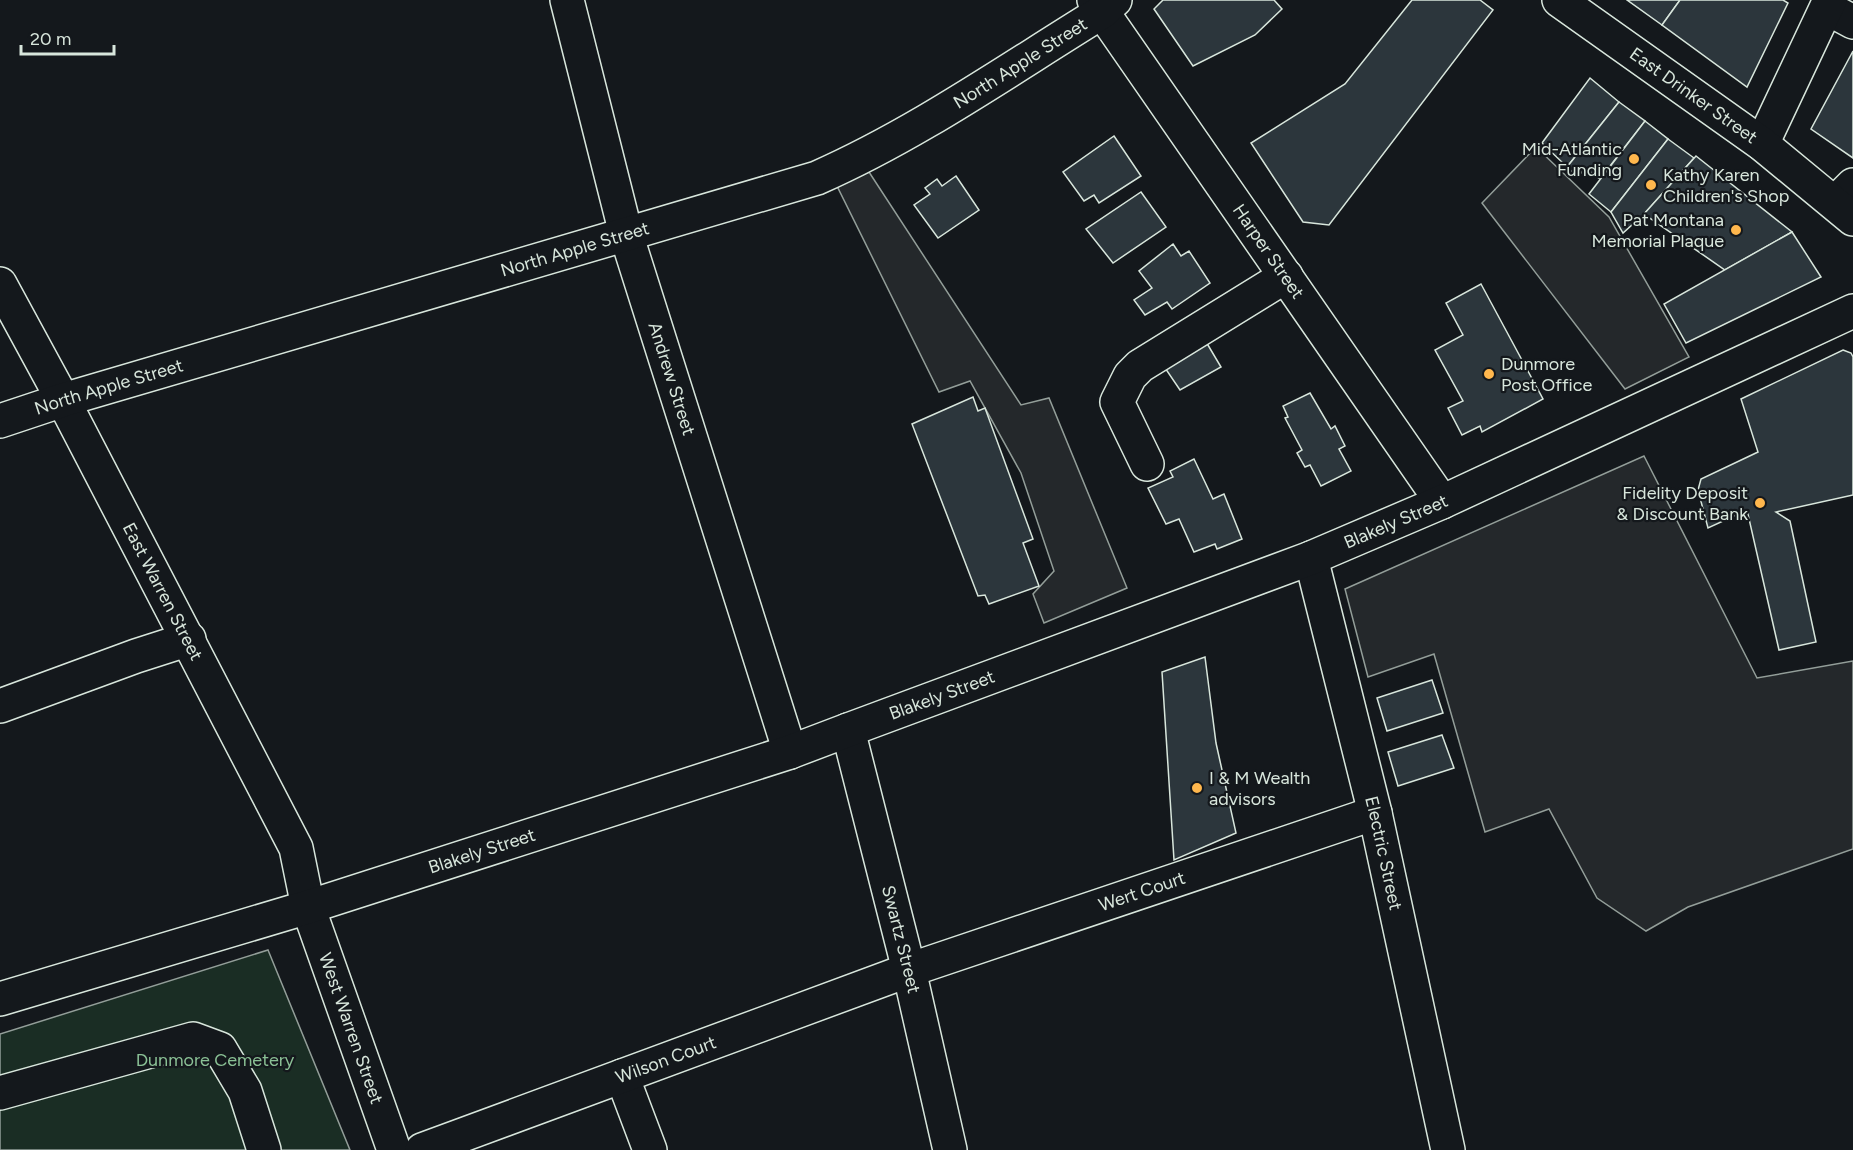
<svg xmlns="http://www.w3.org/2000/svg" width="1853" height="1150" font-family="Figtree,sans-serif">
  <rect width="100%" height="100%" fill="#14181c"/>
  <path fill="#1a2d24" stroke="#939e99" stroke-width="1.5" d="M 268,950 L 350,1150 L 0,1150 L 0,1034 Z"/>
  <g fill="#24282b" stroke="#939e99" stroke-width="1.5">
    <path d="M 1536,147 L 1609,217 L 1689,357 L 1625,389 L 1482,203 Z"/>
    <path d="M 869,172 L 1021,405 L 1049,398 L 1127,588 L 1044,623 L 1033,594 L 1054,571 L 1021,473 L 970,381 L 939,392 L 837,186 Z"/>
    <path d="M 1644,456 L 1757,678 L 1853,661 L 1853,849 L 1688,907 L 1646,931 L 1597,898 L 1549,809 L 1485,832 L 1434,654 L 1368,677 L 1345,589 Z"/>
  </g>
  <g fill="#2c363c" stroke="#d8e6dc" stroke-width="1.5">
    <path d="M 1163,0 L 1274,0 L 1282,9 L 1255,35 L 1193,66 L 1154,9 Z"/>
    <path d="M 1412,0 L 1480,0 L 1493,10 L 1329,225 L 1303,222 L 1251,143 L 1345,84 Z"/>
    <path d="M 1627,0 L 1680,0 L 1662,25 Z"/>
    <path d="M 1680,0 L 1783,0 L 1788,3 L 1747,87 L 1662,25 Z"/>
    <path d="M 1853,51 L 1853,158 L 1811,129 Z"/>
    <path d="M 1590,78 L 1619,102 L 1567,167 L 1542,143 Z"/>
    <path d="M 1619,102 L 1645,121 L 1600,179 L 1585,168 L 1578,177 L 1567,167 Z"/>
    <path d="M 1645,121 L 1668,139 L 1611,212 L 1589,194 Z"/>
    <path d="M 1114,136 L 1141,176 L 1099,203 L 1094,195 L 1084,201 L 1063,172 Z"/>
    <path d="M 1668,139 L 1694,158 L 1644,214 L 1623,233 L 1611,212 Z"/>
    <path d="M 1696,156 L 1792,232 L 1725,270 L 1644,214 Z"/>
    <path d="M 956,176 L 979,210 L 938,238 L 914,205 L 930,194 L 925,188 L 937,179 L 942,186 Z"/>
    <path d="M 1141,192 L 1166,227 L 1113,263 L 1086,229 Z"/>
    <path d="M 1792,232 L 1821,277 L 1686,343 L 1664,304 Z"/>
    <path d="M 1173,244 L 1181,256 L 1189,251 L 1210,283 L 1172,309 L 1167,302 L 1145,315 L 1134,300 L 1152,288 L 1139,271 Z"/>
    <path d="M 1481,284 L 1543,399 L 1482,432 L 1480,426 L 1462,435 L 1448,408 L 1463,401 L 1435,350 L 1463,335 L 1446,303 Z"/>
    <path d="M 1202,335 L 1221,367 L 1180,390 L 1161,362 Z"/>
    <path d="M 1843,350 L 1851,353 L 1853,357 L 1853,495 L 1776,512 L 1790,521 L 1816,642 L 1779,650 L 1747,510 L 1708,528 L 1698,490 L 1701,479 L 1758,452 L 1741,399 Z"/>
    <path d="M 1310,393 L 1331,429 L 1335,426 L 1345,446 L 1339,449 L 1351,471 L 1321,486 L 1310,465 L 1305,467 L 1297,453 L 1302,450 L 1285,418 L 1288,417 L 1283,406 Z"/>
    <path d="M 973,397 L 978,411 L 985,408 L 1033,539 L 1023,543 L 1039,586 L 989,604 L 985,595 L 978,596 L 912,424 Z"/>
    <path d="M 1194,459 L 1213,499 L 1224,494 L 1242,539 L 1217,549 L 1215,544 L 1194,552 L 1179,519 L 1166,524 L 1148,488 L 1173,477 L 1170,471 Z"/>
    <path d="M 1205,657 L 1216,743 L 1236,833 L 1174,860 L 1162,672 Z"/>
    <path d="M 1432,680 L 1443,713 L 1387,731 L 1377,698 Z"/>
    <path d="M 1442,735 L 1454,768 L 1398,786 L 1388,752 Z"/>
  </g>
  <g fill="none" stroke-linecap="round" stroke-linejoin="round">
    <defs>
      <g id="minor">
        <path id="s1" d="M 567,0 L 626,234 L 790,752"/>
        <path id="s2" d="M 1094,0 L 1442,502"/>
        <path d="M 1827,8 L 1853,22"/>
        <path d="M 1762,144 L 1830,0"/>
        <path d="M 1835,203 L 1853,185"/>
        <path id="s3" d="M 0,284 L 63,400 L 296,848 L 308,907 L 394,1150"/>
        <path id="s4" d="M 0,421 L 63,400 L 817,178 C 917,134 1009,69 1102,12 L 1115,0"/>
        <path d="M 1147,464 L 1117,402 L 1130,376 L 1140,366 L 1286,276"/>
        <path id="s5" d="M 1311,558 L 1375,813 L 1448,1150"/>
        <path d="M 0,706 L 136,656 L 189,639"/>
        <path id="s6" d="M 848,730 L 909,970 L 950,1150"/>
        <path d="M 622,1076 L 650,1150"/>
        <path d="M 0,1093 L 193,1039 L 220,1049 L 245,1091 L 264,1150"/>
        <path id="s7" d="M 422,1150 L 909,970 L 1375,813"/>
      </g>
      <g id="major">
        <path id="s8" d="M 1559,0 L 1762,144 L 1853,219"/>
        <path id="s9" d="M 0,999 L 308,907 L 790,752 L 848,730 L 1311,558 L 1442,502 L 1853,311"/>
      </g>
    </defs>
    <use href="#minor" stroke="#d8e6dc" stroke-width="36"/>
    <use href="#major" stroke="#d8e6dc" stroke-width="36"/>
    <use href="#minor" stroke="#14181c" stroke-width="33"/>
    <use href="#major" stroke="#14181c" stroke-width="33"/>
  </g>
  <g fill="#ffb74d" stroke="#14181c" stroke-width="2">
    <circle cx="1634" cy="159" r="6"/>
    <circle cx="1651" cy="185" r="6"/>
    <circle cx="1736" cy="230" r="6"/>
    <circle cx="1489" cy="374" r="6"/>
    <circle cx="1760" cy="503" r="6"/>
    <circle cx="1197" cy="788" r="6"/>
  </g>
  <g text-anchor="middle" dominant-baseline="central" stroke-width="4.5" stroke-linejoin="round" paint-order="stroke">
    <g font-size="18" fill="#d8e6dc" stroke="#14181c">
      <text stroke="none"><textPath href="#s4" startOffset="1086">North Apple Street</textPath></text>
      <text stroke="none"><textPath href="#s8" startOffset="165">East Drinker Street</textPath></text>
      <text stroke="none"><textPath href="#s4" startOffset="600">North Apple Street</textPath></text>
      <text stroke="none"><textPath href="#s2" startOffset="306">Harper Street</textPath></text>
      <text stroke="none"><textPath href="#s1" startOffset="393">Andrew Street</textPath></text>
      <text stroke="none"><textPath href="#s4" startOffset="114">North Apple Street</textPath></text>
      <text stroke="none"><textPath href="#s9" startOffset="1476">Blakely Street</textPath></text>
      <text stroke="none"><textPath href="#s3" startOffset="348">East Warren Street</textPath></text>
      <text stroke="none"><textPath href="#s9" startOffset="990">Blakely Street</textPath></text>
      <text stroke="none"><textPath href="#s9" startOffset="504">Blakely Street</textPath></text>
      <text stroke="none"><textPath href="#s5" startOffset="304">Electric Street</textPath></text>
      <text stroke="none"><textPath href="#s7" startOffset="765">Wert Court</textPath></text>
      <text stroke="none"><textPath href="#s6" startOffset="216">Swartz Street</textPath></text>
      <text stroke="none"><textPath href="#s3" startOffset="826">West Warren Street</textPath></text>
      <text stroke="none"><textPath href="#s7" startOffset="260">Wilson Court</textPath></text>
    </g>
    <g font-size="18" fill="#d8e6dc" stroke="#14181c" text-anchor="end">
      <text x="1622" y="149">Mid-Atlantic<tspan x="1622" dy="21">Funding</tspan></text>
      <text x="1663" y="175" text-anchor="start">Kathy Karen<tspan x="1663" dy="21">Children's Shop</tspan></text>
      <text x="1724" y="220">Pat Montana<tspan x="1724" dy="21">Memorial Plaque</tspan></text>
      <text x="1501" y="364" text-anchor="start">Dunmore<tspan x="1501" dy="21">Post Office</tspan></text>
      <text x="1748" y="493">Fidelity Deposit<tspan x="1748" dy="21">&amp; Discount Bank</tspan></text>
      <text x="1209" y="778" text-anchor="start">I &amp; M Wealth<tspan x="1209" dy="21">advisors</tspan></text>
    </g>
    <g font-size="18" fill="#8ac095" stroke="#14181c">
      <text x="215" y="1060">Dunmore Cemetery</text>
    </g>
  </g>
  <path d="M21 45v9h93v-9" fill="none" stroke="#d8e6dc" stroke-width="3"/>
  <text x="30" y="45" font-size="18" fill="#d8e6dc" stroke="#14181c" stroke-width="4.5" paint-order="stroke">20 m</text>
</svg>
